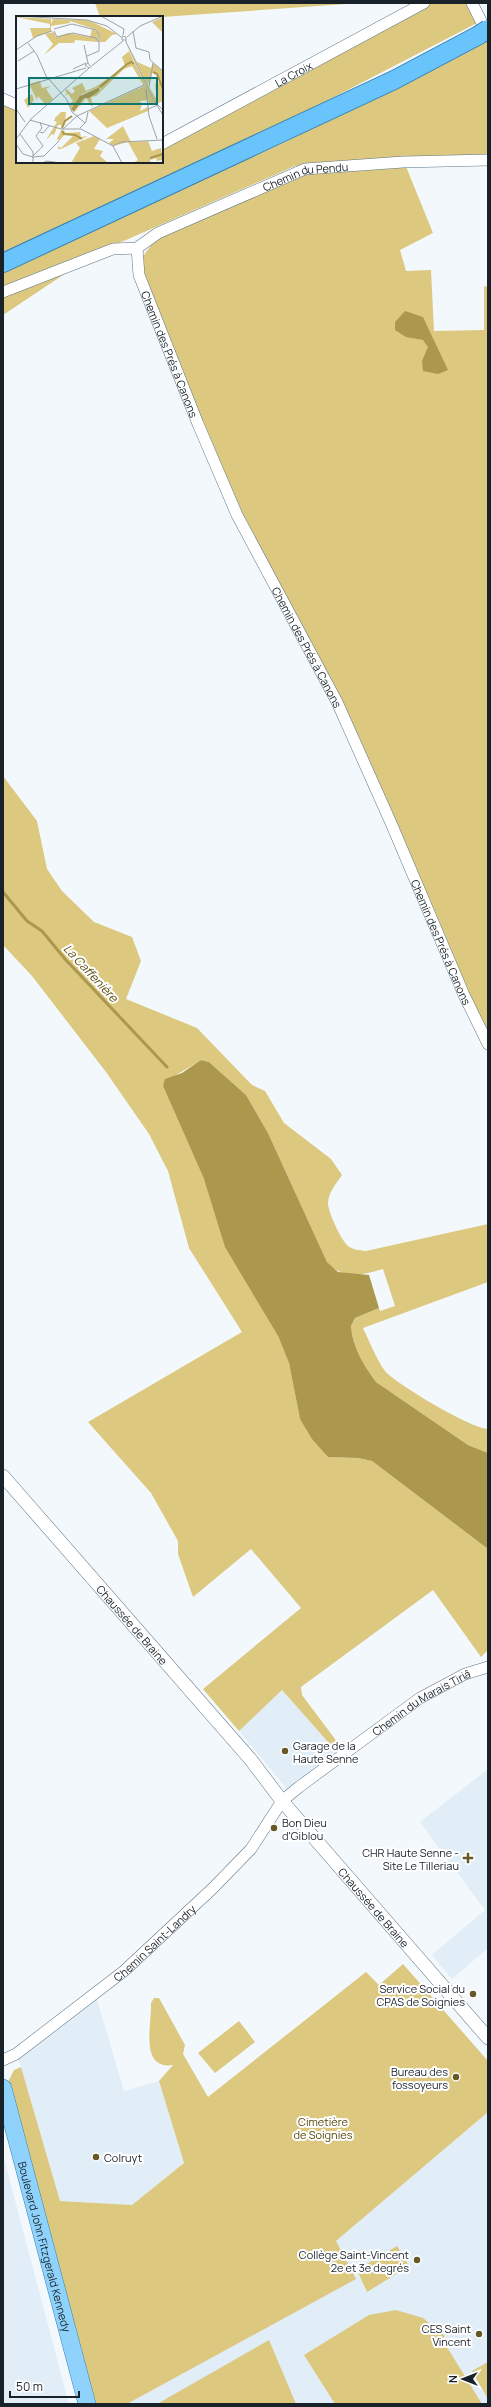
<svg xmlns="http://www.w3.org/2000/svg" width="491" height="2407" font-family="Manrope,sans-serif">
  <rect width="100%" height="100%" fill="#f3f8fc"/>
  <g fill="#e1eef8">
    <path d="M 282,1690 L 336,1751 L 287,1789 L 239,1731 Z"/>
    <path d="M 488,1769 L 488,1948 L 452,1979 L 432,1955 L 485,1910 L 420,1822 Z"/>
    <path d="M 96,1996 L 124,2091 L 159,2081 L 184,2163 L 132,2205 L 60,2201 L 18,2057 Z"/>
    <path d="M 488,2112 L 488,2404 L 127,2404 L 355,2279 L 336,2241 Z"/>
    <path d="M 3,2155 L 69,2404 L 3,2404 Z"/>
  </g>
  <g fill="#dcc87f">
    <path d="M 95,3 L 361,3 L 162,17 L 100,17 Z"/>
    <path d="M 429,3 L 469,3 L 479,22 L 278,126 L 3,253 L 3,104 L 17,110 L 17,162 L 127,162 L 132,164 L 137,162 L 162,162 L 162,149 Z"/>
    <path d="M 488,39 L 488,156 L 409,158 L 295,166 L 126,240 L 3,288 L 3,271 L 281,144 Z"/>
    <path d="M 405,164 L 433,233 L 400,250 L 406,271 L 431,270 L 434,331 L 484,330 L 484,286 L 488,287 L 488,1036 L 339,702 L 239,510 L 145,288 L 141,259 L 157,237 L 310,171 Z"/>
    <path d="M 84,261 L 3,315 L 3,295 Z"/>
    <path d="M 3,776 L 37,821 L 47,869 L 62,891 L 94,922 L 132,937 L 141,961 L 126,999 L 197,1028 L 252,1085 L 265,1091 L 284,1123 L 331,1159 L 342,1175 C 336,1184 329,1191 328,1203 C 328,1212 341,1240 348,1246 C 353,1250 359,1250 366,1251 L 488,1224 L 488,1282 L 363,1328 C 369,1340 379,1366 388,1374 C 402,1387 470,1428 488,1429 L 488,1453 L 468,1445 L 376,1382 C 364,1366 352,1346 351,1326 L 355,1318 L 379,1308 L 380,1311 L 395,1306 L 383,1269 C 363,1275 342,1280 327,1262 L 268,1133 L 246,1095 L 209,1062 L 201,1060 C 188,1069 174,1074 163,1086 L 258,1301 L 278,1336 L 289,1363 L 300,1419 L 328,1457 L 358,1458 L 372,1461 L 488,1549 L 488,1650 L 481,1657 L 433,1590 L 301,1687 L 302,1695 L 341,1747 L 336,1751 L 282,1690 L 239,1731 L 203,1689 L 301,1608 L 251,1549 L 193,1597 L 178,1554 L 178,1541 L 151,1493 L 88,1422 L 242,1332 L 189,1248 L 168,1171 L 149,1134 L 106,1072 L 32,976 L 3,945 Z"/>
    <path d="M 403,1964 L 488,2061 L 488,2112 L 336,2241 L 356,2279 L 127,2404 L 94,2404 L 7,2084 L 14,2070 L 21,2067 L 60,2201 L 132,2205 L 184,2163 L 159,2081 L 173,2065 C 139,2070 152,2024 151,2003 L 154,1998 L 159,1998 L 185,2045 L 183,2054 L 208,2097 L 366,1972 L 379,1985 Z"/>
    <path d="M 239,2021 L 255,2042 L 215,2073 L 198,2053 Z"/>
    <path d="M 397,2246 L 409,2266 L 367,2292 L 357,2270 Z"/>
    <path d="M 396,2310 L 423,2318 L 445,2336 L 442,2339 L 482,2404 L 335,2404 L 304,2355 L 369,2315 Z"/>
    <path d="M 269,2340 L 296,2404 L 157,2404 Z"/>
    <path d="M 488,2362 L 488,2399 L 472,2371 Z"/>
  </g>
  <g fill="#ac984d">
    <path d="M 405,311 L 423,317 L 448,370 L 438,374 L 423,371 L 422,361 L 428,347 L 423,340 L 406,337 L 395,330 L 395,322 Z"/>
    <path d="M 201,1060 L 209,1062 L 246,1095 L 268,1133 L 327,1262 L 338,1272 L 369,1275 L 379,1308 L 355,1318 L 351,1326 C 352,1346 364,1366 376,1382 L 468,1445 L 488,1453 L 488,1549 L 372,1461 L 358,1458 L 328,1457 L 312,1439 L 300,1419 L 289,1363 L 278,1336 L 225,1247 L 204,1179 L 163,1086 L 165,1079 L 182,1073 Z"/>
  </g>
  <g fill="none" stroke-linecap="round" stroke-linejoin="round">
    <path stroke="#ac984d" stroke-width="3" d="M 3,892 L 27,921 L 42,931 L 65,959 L 167,1067"/>
    <defs>
      <g id="minor">
        <path d="M 472,3 L 488,35"/>
        <path d="M 3,99 L 17,105"/>
        <path id="s1" d="M 162,144 L 424,3"/>
        <path id="s2" d="M 137,248 L 139,275 L 198,424 L 237,515 L 337,702 L 391,823 L 464,995 L 488,1044"/>
        <path id="s3" d="M 3,292 L 113,249 L 137,248 L 158,233 L 305,169 L 403,162 L 488,160"/>
        <path id="s4" d="M 3,2060 L 16,2054 L 124,1971 L 212,1889 L 251,1849 L 282,1801 L 299,1787 L 420,1698 L 465,1674 L 488,1667"/>
      </g>
      <g id="tertiary">
        <path id="s5" d="M 3,1476 L 251,1760 L 282,1801 L 488,2038"/>
      </g>
      <g id="primary">
        <path id="s6" d="M 3,2088 L 87,2404"/>
      </g>
      <path id="trunk" d="M 3,263 L 394,80 L 479,35"/>
    </defs>
    <use href="#minor" stroke="#5f7687" stroke-width="12"/>
    <use href="#tertiary" stroke="#5f7687" stroke-width="14"/>
    <use href="#primary" stroke="#3682b2" stroke-width="18"/>
    <use href="#trunk" stroke="#3682b2" stroke-width="20"/>
    <use href="#minor" stroke="#fff" stroke-width="11"/>
    <use href="#tertiary" stroke="#fff" stroke-width="13"/>
    <use href="#primary" stroke="#8fd3fd" stroke-width="17"/>
    <use href="#trunk" stroke="#6ac4fc" stroke-width="18"/>
    <defs>
      <path id="trunk-bridge" d="M 479,35 L 488,29"/>
    </defs>
    <use href="#trunk-bridge" stroke="#3682b2" stroke-width="20" stroke-linecap="butt"/>
    <use href="#trunk-bridge" stroke="#6ac4fc" stroke-width="18"/>
  </g>
  <g fill="#675926" stroke="#fff" stroke-width="1.5">
    <circle cx="285" cy="1751" r="4"/>
    <circle cx="274" cy="1828" r="4"/>
    <path d="M466 1852h4v4h4v4h-4v4h-4v-4h-4v-4h4z"/>
    <circle cx="473" cy="1994" r="4"/>
    <circle cx="456" cy="2077" r="4"/>
    <circle cx="96" cy="2157" r="4"/>
    <circle cx="417" cy="2260" r="4"/>
    <circle cx="479" cy="2334" r="4"/>
  </g>
  <g text-anchor="middle" dominant-baseline="central" stroke-width="4" stroke-linejoin="round" paint-order="stroke">
    <g font-size="11" fill="#192229" stroke="#fff">
      <text stroke="none"><textPath href="#s1" startOffset="149">La Croix</textPath></text>
      <text stroke="none"><textPath href="#s3" startOffset="327">Chemin du Pendu</textPath></text>
      <text stroke="none"><textPath href="#s2" startOffset="112">Chemin des Prés à Canons</textPath></text>
      <text stroke="none"><textPath href="#s2" startOffset="436">Chemin des Prés à Canons</textPath></text>
      <text stroke="none"><textPath href="#s2" startOffset="760">Chemin des Prés à Canons</textPath></text>
      <text stroke="none"><textPath href="#s5" startOffset="197">Chaussée de Braine</textPath></text>
      <text stroke="none"><textPath href="#s4" startOffset="555">Chemin du Marais Tiriâ</textPath></text>
      <text stroke="none"><textPath href="#s5" startOffset="569">Chaussée de Braine</textPath></text>
      <text stroke="none"><textPath href="#s4" startOffset="192">Chemin Saint-Landry</textPath></text>
      <text stroke="none"><textPath href="#s6" startOffset="164">Boulevard John Fitzgerald Kennedy</textPath></text>
    </g>
    <g font-size="11" fill="#192229" stroke="#fff" text-anchor="end">
      <text x="293" y="1745" text-anchor="start">Garage de la<tspan x="293" dy="13">Haute Senne</tspan></text>
      <text x="282" y="1822" text-anchor="start">Bon Dieu<tspan x="282" dy="13">d'Giblou</tspan></text>
      <text x="459" y="1852">CHR Haute Senne -<tspan x="459" dy="13">Site Le Tilleriau</tspan></text>
      <text x="465" y="1988">Service Social du<tspan x="465" dy="13">CPAS de Soignies</tspan></text>
      <text x="448" y="2071">Bureau des<tspan x="448" dy="13">fossoyeurs</tspan></text>
      <text x="104" y="2157" text-anchor="start">Colruyt</text>
      <text x="409" y="2254">Collège Saint-Vincent<tspan x="409" dy="13">2e et 3e degrés</tspan></text>
      <text x="471" y="2328">CES Saint<tspan x="471" dy="13">Vincent</tspan></text>
    </g>
    <g font-size="11" fill="#544607" stroke="#fff">
      <text x="323" y="2121">Cimetière<tspan x="323" dy="13">de Soignies</tspan></text>
    </g>
    <g font-size="12" font-style="italic" fill="#5c4e13" stroke="#fff">
      <text transform="translate(91 973) rotate(47)">La Caffenière</text>
    </g>
  </g>
  <g transform="translate(16 16)">
    <rect width="147" height="147" fill="#f3f8fc"/>
    <path d="M 0,1 L 35,3 L 35,8 L 37,3 L 72,4 L 101,18 L 96,19 L 89,26 L 84,26 L 81,14 L 54,5 L 54,7 L 35,10 L 35,15 L 17,22 L 14,12 L 34,12 L 34,8 ZM 147,1 L 147,17 L 136,6 ZM 76,13 L 82,16 L 82,26 L 59,24 L 58,27 L 43,27 L 28,39 L 37,28 L 29,18 L 38,16 L 40,21 L 52,17 L 74,21 ZM 110,25 L 121,46 L 135,52 L 137,47 L 147,55 L 147,85 L 140,88 ZM 136,57 L 141,58 L 143,66 L 139,68 L 141,84 L 132,69 ZM 113,35 L 139,88 L 133,89 L 132,84 L 124,85 L 126,88 L 124,95 L 132,91 L 132,95 L 91,112 L 73,95 L 128,70 L 116,50 L 108,53 L 80,80 L 75,81 L 77,92 L 70,82 L 58,98 L 68,82 L 71,81 L 73,82 L 74,79 L 85,73 L 84,71 L 66,78 L 55,93 L 53,88 L 57,85 L 52,78 L 48,80 L 51,77 L 49,75 L 51,73 L 56,78 L 59,75 L 56,72 L 66,67 L 70,75 L 81,70 L 109,50 L 106,41 ZM 24,65 L 26,72 L 35,70 L 30,73 L 37,83 L 30,89 L 22,80 L 21,84 L 13,68 ZM 16,78 L 18,84 L 12,92 L 8,84 ZM 45,96 L 50,96 L 49,107 L 45,113 L 46,109 L 42,109 L 38,119 L 36,118 L 30,124 L 41,106 L 38,105 L 39,102 L 37,104 ZM 107,110 L 115,126 L 132,125 L 136,135 L 145,132 L 147,144 L 140,145 L 141,142 L 134,144 L 135,147 L 117,147 L 122,144 L 112,126 L 97,130 L 93,127 L 98,123 L 90,123 ZM 46,113 L 50,117 L 64,116 L 65,121 L 72,120 L 45,133 L 42,133 L 42,130 L 45,132 L 58,119 L 49,118 L 43,125 L 41,123 ZM 78,120 L 84,123 L 78,133 L 87,135 L 84,140 L 91,146 L 55,147 L 64,132 L 60,127 Z" fill="#dcc87f" fill-rule="evenodd"/>
    <path d="M 84,71 L 83,75 L 73,82 L 68,82 L 58,96 L 55,93 L 64,80 Z" fill="#ac984d"/>
    <path fill="none" stroke="#ac984d" stroke-width="2" d="M 137,56 L 141,58 L 147,73M 84,71 L 111,48 L 115,46 L 118,48M 46,112 L 49,105 L 56,100M 46,115 L 48,118 L 59,119 L 66,123M 134,142 L 147,138"/>
    <path fill="none" stroke="#9ca2a8" stroke-width="1" d="M 0,0 L 71,4 L 91,10 L 105,21M 85,0 L 108,13 L 107,19M 38,13 L 56,8 L 80,14 L 83,19 L 83,35 L 71,40M 38,15 L 41,21 L 57,17 L 80,22 L 83,26M 117,15 L 120,32 L 133,36 L 134,44 L 147,55M 111,21 L 124,10 L 147,0M 110,24 L 106,24 L 106,20 L 110,21 L 110,26 L 137,83 L 147,99M 12,27 L 21,39 L 31,62M 68,29 L 72,47M 0,34 L 21,20 L 36,15M 2,45 L 18,35M 74,50 L 72,47 L 69,49 L 73,52 L 107,25M 57,53 L 70,47M 32,62 L 51,84 L 56,96 L 69,107M 133,71 L 137,47M 0,73 L 70,52M 130,73 L 133,100 L 141,123M 0,93 L 9,106M 132,93 L 142,89 L 147,94M 0,94 L 0,77M 14,104 L 45,113 L 65,113 L 97,130 L 105,126 L 147,124M 64,112 L 70,106 L 72,96M 47,113 L 61,100 L 128,69M 24,116 L 27,117 L 33,110M 4,118 L 17,136 L 17,147M 0,123 L 15,103 L 73,52M 0,128 L 7,138 L 17,141M 97,130 L 106,147M 17,140 L 27,130 L 20,120 L 26,112 L 24,106M 17,141 L 28,140 L 43,125M 26,147 L 31,145 L 45,147"/>
    <path fill="#0f766e" fill-opacity="0.15" stroke="#0f766e" stroke-width="2" d="M 13,62 L 141,62 L 141,88 L 13,88 Z"/>
    <rect width="147" height="147" fill="none" stroke="#192229" stroke-width="2"/>
  </g>
  <rect width="491" height="2407" fill="none" stroke="#192229" stroke-width="8"/>
  <g transform="translate(463 2379) rotate(270)" stroke="#ffffff" stroke-width="3" paint-order="stroke">
  <path d="M0-3L7 15L0 10L-7 15Z" fill="#192229"/>
  <text y="-6" font-size="11" font-weight="bold" text-anchor="middle" fill="#192229">N</text>
  </g>
  <path d="M10 2391v6h69v-6" fill="none" stroke="#192229" stroke-width="2"/>
  <text x="16" y="2391" font-size="12" fill="#192229" stroke="#ffffff" stroke-width="3" paint-order="stroke">50 m</text>
</svg>
